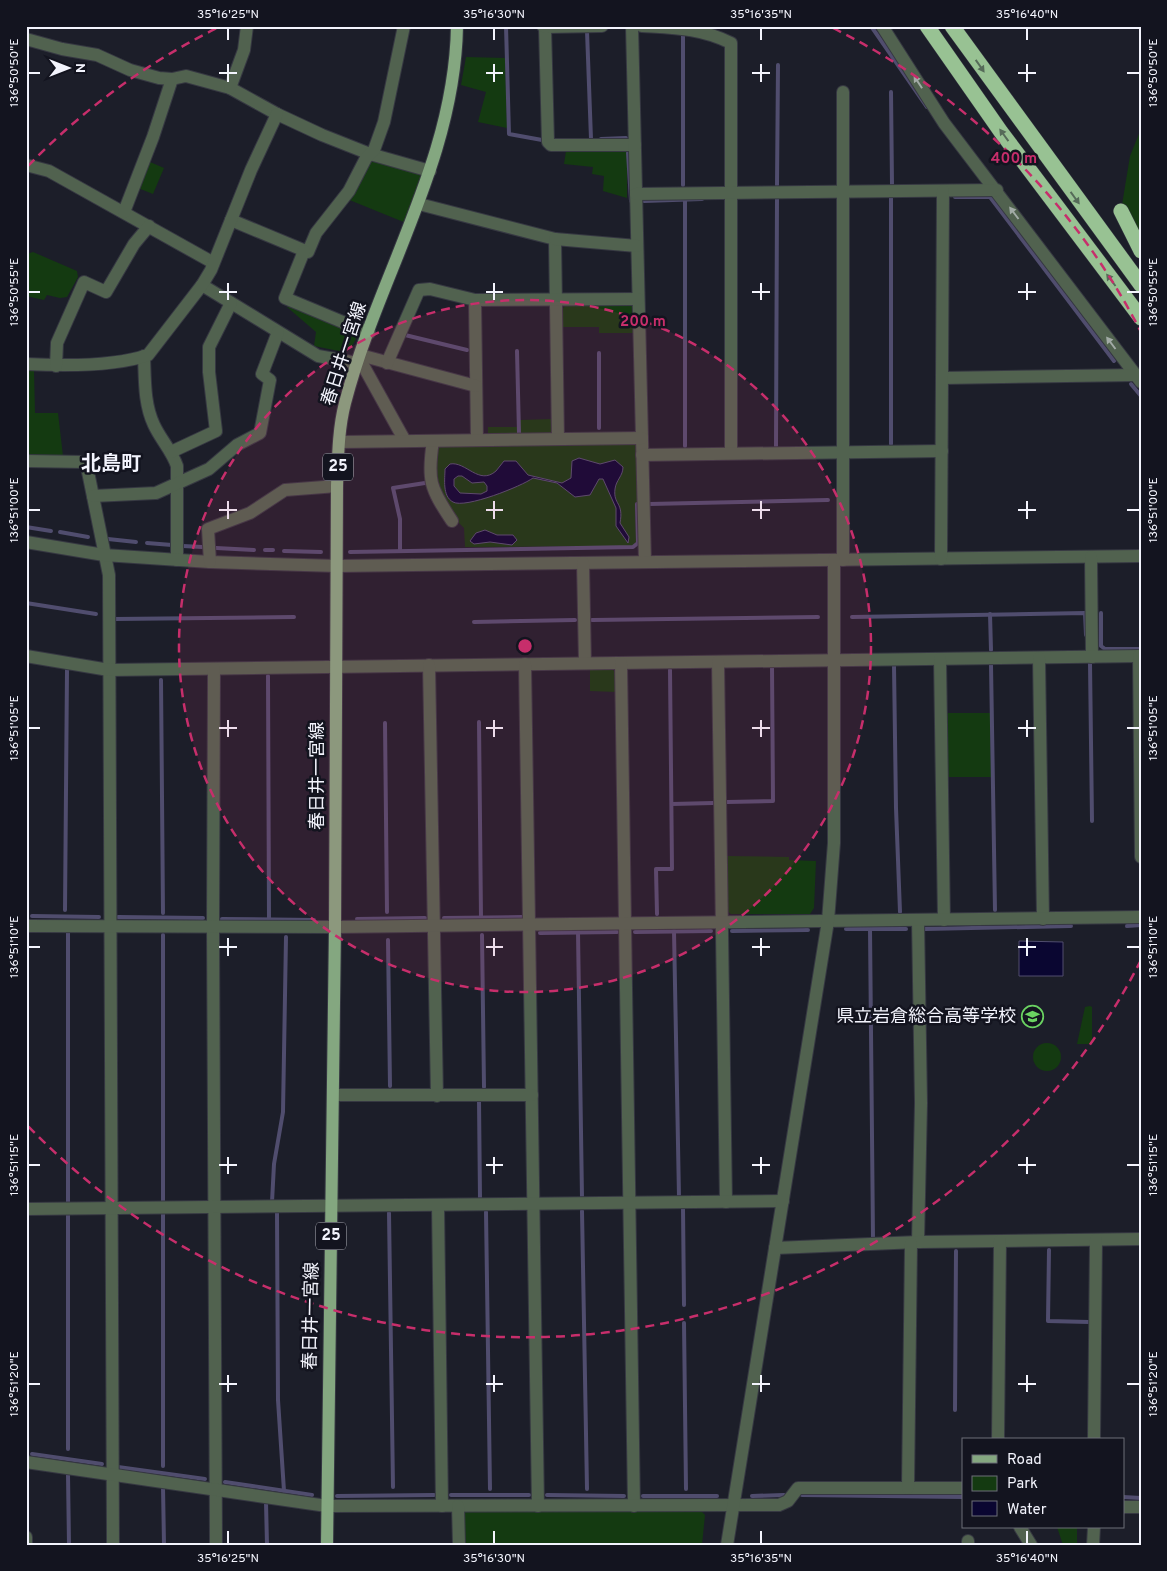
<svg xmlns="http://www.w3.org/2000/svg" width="1167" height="1571" font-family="Overpass,'Noto Sans JP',sans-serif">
  <rect width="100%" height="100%" fill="#1c1e29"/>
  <g fill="#143a11">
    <path d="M 466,57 L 505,58 L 507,128 L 478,122 L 486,92 L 461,85 Z"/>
    <path d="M 1141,129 L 1141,251 L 1121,211 L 1130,156 Z"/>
    <path d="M 566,151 L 627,151 L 627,198 L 603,191 L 604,176 L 592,174 L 593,167 L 564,164 Z"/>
    <path d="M 372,157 L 423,173 L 406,223 L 347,199 Z"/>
    <path d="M 150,162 L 164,168 L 153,194 L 138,188 Z"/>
    <path d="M 26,245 L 27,254 L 33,252 L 77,271 L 78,277 L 67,297 L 60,298 L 47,295 L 44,300 L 26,296 Z"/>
    <path d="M 290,305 L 354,332 L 356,339 L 352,346 L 344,352 L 314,346 L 316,332 L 287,307 Z"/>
    <path d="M 632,305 L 635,308 L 635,333 L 599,333 L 599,327 L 561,327 L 561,311 L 565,306 Z"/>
    <path d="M 26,371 L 34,371 L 35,413 L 58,413 L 63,456 L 26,456 Z"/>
    <path d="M 553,419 L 553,430 L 549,434 L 520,434 L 520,420 Z"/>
    <rect x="488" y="427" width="29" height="7"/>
    <path d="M 634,443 L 638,446 L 638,502 L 635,503 L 636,542 L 633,546 L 465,547 L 464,528 L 457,521 L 436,485 L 437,444 Z"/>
    <path d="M 612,669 L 617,674 L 617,692 L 590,691 L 590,670 Z"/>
    <path d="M 946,713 L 990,713 L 991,777 L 947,777 Z"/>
    <path d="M 725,856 L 789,857 L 789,860 L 816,861 L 814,908 L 810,914 L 731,914 L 726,910 Z"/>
    <path d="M 1090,1006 L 1092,1007 L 1092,1044 L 1077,1044 L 1085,1007 Z"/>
    <circle cx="1047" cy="1057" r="14"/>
    <path d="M 464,1512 L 702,1512 L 705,1515 L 702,1545 L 462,1545 Z"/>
    <path d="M 1057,1527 L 1077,1527 L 1077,1545 L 1063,1545 Z"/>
  </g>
  <g fill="#0a0631" stroke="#504d6e" fill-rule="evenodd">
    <path d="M 579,458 L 600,464 L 615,460 L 623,467 C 623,476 616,480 615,489 C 613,505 624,502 620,523 L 629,537 L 628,543 L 616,526 L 616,508 L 603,479 L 599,479 L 590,495 L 575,497 L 557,483 L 533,478 C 522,486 465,509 453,502 C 442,496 445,479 445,469 L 450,464 C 466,461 479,486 496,471 C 499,468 501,464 504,461 L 516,461 L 528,475 L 562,483 L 571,478 L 572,461 ZM 458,476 L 462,476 L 472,483 L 484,482 L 487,486 L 487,491 L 481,494 L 460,493 L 454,486 L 454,479 Z"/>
    <path d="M 485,530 L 497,535 L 513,535 L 517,540 L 512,545 L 490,542 L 474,544 L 470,541 L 476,533 Z"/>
    <path d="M 1019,941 L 1063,942 L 1063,976 L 1019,976 Z"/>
  </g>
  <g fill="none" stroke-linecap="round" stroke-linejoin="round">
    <g stroke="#504d6e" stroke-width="4">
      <path d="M 506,26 L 509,134 L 542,140"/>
      <path d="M 871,26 L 927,107"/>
      <path d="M 587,31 L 591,139"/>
      <path d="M 891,92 L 892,185"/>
      <path d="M 601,139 L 626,138"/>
      <path d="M 628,153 L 631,201"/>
      <path d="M 683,185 L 683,32"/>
      <path d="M 777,185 L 778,65"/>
      <path d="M 955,197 L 990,197 L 1114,361"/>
      <path d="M 685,200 L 685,446"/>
      <path d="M 644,201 L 702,199"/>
      <path d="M 405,335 L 467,350"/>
      <path d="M 517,351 L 519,433"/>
      <path d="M 599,353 L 599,428"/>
      <path d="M 1131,384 L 1141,396"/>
      <path d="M 891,444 L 891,197"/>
      <path d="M 776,446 L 777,198"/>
      <path d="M 649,504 L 828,500"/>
      <path d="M 26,527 L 51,531"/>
      <path d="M 60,532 L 88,537"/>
      <path d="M 108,539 L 136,542"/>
      <path d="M 147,543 L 172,545"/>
      <path d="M 183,546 L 202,547"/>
      <path d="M 216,548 L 254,550"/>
      <path d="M 265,550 L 273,550"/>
      <path d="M 284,551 L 321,552"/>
      <path d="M 400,551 L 400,519 L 393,488 L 425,483"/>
      <path d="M 350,552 L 633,547 L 638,543 L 637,504"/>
      <path d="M 26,603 L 96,614"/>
      <path d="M 1101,613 L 1101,646 L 1105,649 L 1141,649"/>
      <path d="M 990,614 L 991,650"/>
      <path d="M 852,617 L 1085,613 L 1086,635"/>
      <path d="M 115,619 L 294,617"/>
      <path d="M 592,620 L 818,617"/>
      <path d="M 474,622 L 575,620"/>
      <path d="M 1090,663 L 1092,821"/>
      <path d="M 991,665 L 995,910"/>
      <path d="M 894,666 L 896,808 L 900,912"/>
      <path d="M 268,676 L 269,919"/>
      <path d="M 161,680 L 163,913"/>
      <path d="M 479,722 L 481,918"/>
      <path d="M 385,723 L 387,912"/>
      <path d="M 727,802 L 773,801 L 772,666"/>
      <path d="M 672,804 L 713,803"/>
      <path d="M 65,910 L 67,670"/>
      <path d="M 657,914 L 656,869 L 672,869 L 670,670"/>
      <path d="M 32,916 L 99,917"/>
      <path d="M 118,917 L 203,918"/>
      <path d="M 444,918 L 522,917"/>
      <path d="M 222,919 L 314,920"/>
      <path d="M 357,919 L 425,918"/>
      <path d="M 1127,926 L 1141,925"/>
      <path d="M 846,929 L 906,929"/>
      <path d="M 870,929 L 873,1238"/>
      <path d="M 925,929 L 1071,926"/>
      <path d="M 674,931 L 679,1197"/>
      <path d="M 732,931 L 808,930"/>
      <path d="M 578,932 L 582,1198"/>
      <path d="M 635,932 L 711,931"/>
      <path d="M 68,933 L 68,1202"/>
      <path d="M 540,933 L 617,932"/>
      <path d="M 163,935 L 163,1202"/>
      <path d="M 482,935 L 484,1087"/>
      <path d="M 388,940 L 390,1086"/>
      <path d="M 479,1100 L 480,1199"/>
      <path d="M 272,1202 L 274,1164 L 283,1112 L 286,937"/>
      <path d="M 683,1208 L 684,1305"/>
      <path d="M 582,1211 L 587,1489"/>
      <path d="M 277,1212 L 278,1400 L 284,1491"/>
      <path d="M 486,1212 L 490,1489"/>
      <path d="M 389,1213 L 393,1487"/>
      <path d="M 163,1214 L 163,1466"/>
      <path d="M 68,1215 L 68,1449"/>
      <path d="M 1049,1250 L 1048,1321 L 1089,1322"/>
      <path d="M 684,1323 L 686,1489"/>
      <path d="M 955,1410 L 956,1251"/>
      <path d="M 32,1454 L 102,1464"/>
      <path d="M 118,1467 L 205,1479"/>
      <path d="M 68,1474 L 69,1545"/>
      <path d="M 225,1482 L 312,1495"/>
      <path d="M 163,1487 L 164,1545"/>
      <path d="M 451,1495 L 529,1495"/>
      <path d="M 547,1495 L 624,1496"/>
      <path d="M 802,1495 L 963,1497"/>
      <path d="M 337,1496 L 434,1495"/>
      <path d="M 643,1496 L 717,1496"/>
      <path d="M 752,1496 L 784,1495"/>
      <path d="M 1123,1497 L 1141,1498"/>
      <path d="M 266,1502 L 267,1545"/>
    </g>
    <defs>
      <g id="minor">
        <path d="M 543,26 L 545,27 L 548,142 L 551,145 L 635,145"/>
        <path d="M 632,26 L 645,562"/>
        <path d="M 642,26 C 674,28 701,28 731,43 L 731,453"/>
        <path d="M 882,26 L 944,123 L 1141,382"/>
        <path d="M 545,27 L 602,26"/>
        <path d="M 26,39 L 62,49 L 97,55 L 130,70 L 159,78 L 172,79 L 186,76 L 230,88 L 277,114 L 322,135 L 370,154 L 430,171"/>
        <path d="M 230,88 L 244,50 L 247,26"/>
        <path d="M 26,165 L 49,171 L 212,262"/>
        <path d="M 636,194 L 997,190"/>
        <path d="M 419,204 L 555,239 L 558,439"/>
        <path d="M 124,212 L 153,137 L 172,79"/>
        <path d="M 231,220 L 308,252 L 316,233 L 349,191 L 366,158 L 374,150 L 384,122 L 404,26"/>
        <path d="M 555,239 L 637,246"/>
        <path d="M 304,251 L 285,298 L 369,333"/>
        <path d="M 202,285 L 318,356 L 357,363"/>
        <path d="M 475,300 L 477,440"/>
        <path d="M 360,355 L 476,386"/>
        <path d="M 144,356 C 145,380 144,404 154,425 C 161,440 172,451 177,466 L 177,560"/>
        <path d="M 359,358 L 405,441"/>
        <path d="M 387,363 L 419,290 L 430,289 L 475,300 L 638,299"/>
        <path d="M 26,364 C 63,366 113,367 148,355 L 202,285 L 211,270 L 251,170 L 277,114"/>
        <path d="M 56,366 L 57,343 L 84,282 L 106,292 L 134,244 L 149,226"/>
        <path d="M 942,378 L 1136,375"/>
        <path d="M 433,441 C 427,480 430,488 452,521"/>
        <path d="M 340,442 L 642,438"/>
        <path d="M 171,452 L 216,431 L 209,372 L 209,347 L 231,303"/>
        <path d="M 642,455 L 942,451"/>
        <path d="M 26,461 L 86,462 L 109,575 L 113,1545"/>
        <path d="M 93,496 L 156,493 L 209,469 L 237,445 L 260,433 L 270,380 L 262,374 L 278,332"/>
        <path d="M 26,542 L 104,555 L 210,562 L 337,566 L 1141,556"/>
        <path d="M 1091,557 L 1092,657"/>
        <path d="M 941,559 L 943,191"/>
        <path d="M 843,560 L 843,92"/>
        <path d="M 210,562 L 208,529 L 250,513 L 285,490 L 337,486"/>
        <path d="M 583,563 L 585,663"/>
        <path d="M 26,656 L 109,670 L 1141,656"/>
        <path d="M 1139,656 L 1141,857"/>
        <path d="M 1039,658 L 1043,919"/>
        <path d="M 940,659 L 944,920"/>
        <path d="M 718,662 L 726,1202"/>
        <path d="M 621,663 L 634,1506"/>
        <path d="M 525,664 L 538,1506"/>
        <path d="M 429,665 L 437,1096"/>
        <path d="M 214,669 L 213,926 L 216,1545"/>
        <path d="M 918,920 L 921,1103 L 918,1242"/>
        <path d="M 26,926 L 335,927 L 1141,917"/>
        <path d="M 333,1095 L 532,1095"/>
        <path d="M 438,1205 L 442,1506"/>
        <path d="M 26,1209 L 783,1201"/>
        <path d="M 775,1248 L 918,1242 L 1141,1239"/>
        <path d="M 998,1440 L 1000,1241"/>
        <path d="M 1094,1440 L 1096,1240"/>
        <path d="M 26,1462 L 327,1506 L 779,1505 L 788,1501 L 798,1488 L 963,1488"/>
        <path d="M 908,1488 L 911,1244"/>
        <path d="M 458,1506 L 459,1545"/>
        <path d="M 1123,1507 L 1141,1507"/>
        <path d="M 1020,1527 L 1031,1545"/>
        <path d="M 26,1537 L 26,1545"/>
        <path d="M 968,1541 L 968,1545"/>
        <path d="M 727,1545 L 828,921 L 834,843 L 834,560"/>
        <path d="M 1093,1545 L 1094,1527"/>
      </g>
      <path id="major" d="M 327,1545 L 335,927 L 337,486 C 338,459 338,430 345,403 C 378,276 455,161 457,26"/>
      <g id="highway">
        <path d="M 927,26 L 1001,132 L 1141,318"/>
        <path d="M 952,26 L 1141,285"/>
        <path d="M 1121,211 L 1141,251"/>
      </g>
    </defs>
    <use href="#minor" stroke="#363842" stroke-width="14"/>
    <use href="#major" stroke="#363842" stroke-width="14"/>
    <use href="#highway" stroke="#363842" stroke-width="16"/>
    <use href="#minor" stroke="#51624f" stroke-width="12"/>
    <use href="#major" stroke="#84a780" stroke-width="12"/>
    <use href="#highway" stroke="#98c293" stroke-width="15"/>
  </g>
  <defs><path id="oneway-solid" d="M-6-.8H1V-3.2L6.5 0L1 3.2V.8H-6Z" transform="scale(1.25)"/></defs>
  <g fill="#566b59">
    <use href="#oneway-solid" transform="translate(980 66) rotate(55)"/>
    <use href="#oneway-solid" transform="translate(1004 135) rotate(-126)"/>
    <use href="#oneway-solid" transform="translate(1075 198) rotate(54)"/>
    <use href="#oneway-solid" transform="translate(1111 280) rotate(-127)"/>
  </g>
  <g fill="#a2aba6">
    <use href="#oneway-solid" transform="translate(918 82) rotate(-123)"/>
    <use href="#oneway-solid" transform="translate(1014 213) rotate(-127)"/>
    <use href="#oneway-solid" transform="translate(1111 343) rotate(-127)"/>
  </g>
  <path fill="none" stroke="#f3f4fd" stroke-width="2" d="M 228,28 L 228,40M 494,28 L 494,40M 761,28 L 761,40M 1027,28 L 1027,40M 228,64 L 228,82M 494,64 L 494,82M 761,64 L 761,82M 1027,64 L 1027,82M 28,73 L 40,73M 219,73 L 237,73M 486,73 L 503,73M 752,73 L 770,73M 1018,73 L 1036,73M 1127,73 L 1140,73M 228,283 L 228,300M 494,283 L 494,300M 761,283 L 761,300M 1027,283 L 1027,300M 28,292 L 40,292M 219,292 L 237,292M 486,292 L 503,292M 752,292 L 770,292M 1018,292 L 1036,292M 1127,292 L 1140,292M 228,501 L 228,519M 494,501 L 494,519M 761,501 L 761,519M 1027,501 L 1027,519M 28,510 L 40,510M 219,510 L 237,510M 486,510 L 503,510M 752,510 L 770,510M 1018,510 L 1036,510M 1127,510 L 1140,510M 228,720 L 228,737M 494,720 L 494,737M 761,720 L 761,737M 1027,720 L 1027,737M 28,728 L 40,728M 219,728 L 237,728M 486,728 L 503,728M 752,728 L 770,728M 1018,728 L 1036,728M 1127,728 L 1140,728M 228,938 L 228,956M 494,938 L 494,956M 761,938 L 761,956M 1027,938 L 1027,956M 28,947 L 40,947M 219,947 L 237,947M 486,947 L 503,947M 752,947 L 770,947M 1018,947 L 1036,947M 1127,947 L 1140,947M 228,1157 L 228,1174M 494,1157 L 494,1174M 761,1157 L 761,1174M 1027,1157 L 1027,1174M 28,1165 L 40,1165M 219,1165 L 237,1165M 486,1165 L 503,1165M 752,1165 L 770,1165M 1018,1165 L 1036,1165M 1127,1165 L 1140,1165M 228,1375 L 228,1392M 494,1375 L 494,1392M 761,1375 L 761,1392M 1027,1375 L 1027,1392M 28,1384 L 40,1384M 219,1384 L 237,1384M 486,1384 L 503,1384M 752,1384 L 770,1384M 1018,1384 L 1036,1384M 1127,1384 L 1140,1384M 228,1531 L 228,1544M 494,1531 L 494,1544M 761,1531 L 761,1544M 1027,1531 L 1027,1544"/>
  <circle cx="525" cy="646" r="346" fill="#c72e6b" fill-opacity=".12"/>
  <g fill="none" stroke="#c72e6b" stroke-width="2.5" stroke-dasharray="9 6">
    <circle cx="525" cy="646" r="346"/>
    <path d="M1141 960A691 691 0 0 1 28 1126M28 166A691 691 0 0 1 217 28M833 28A691 691 0 0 1 1141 332"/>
  </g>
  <defs>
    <symbol id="school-ring" viewBox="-11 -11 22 22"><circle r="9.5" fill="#13141f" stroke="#6bd362" stroke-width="1.5"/><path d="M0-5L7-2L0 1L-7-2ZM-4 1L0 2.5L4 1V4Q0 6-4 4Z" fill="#6bd362"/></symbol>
  </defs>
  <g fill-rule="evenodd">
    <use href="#school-ring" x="1020" y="1004" width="25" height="25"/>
  </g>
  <g text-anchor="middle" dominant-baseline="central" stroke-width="5" stroke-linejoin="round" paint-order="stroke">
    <g fill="#13141f" stroke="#b0b1ba" stroke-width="1">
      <rect x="323" y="453.5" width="30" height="27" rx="4"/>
      <rect x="316" y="1222.5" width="30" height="27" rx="4"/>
    </g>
    <g font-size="16" font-weight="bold" fill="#f3f4fd">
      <text x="338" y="467">25</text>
      <text x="331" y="1236">25</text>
    </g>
    <g font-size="18" fill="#f3f4fd" stroke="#13141f">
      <text transform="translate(345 354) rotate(-72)">春日井一宮線</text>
      <text transform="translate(318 776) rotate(-90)">春日井一宮線</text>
      <text transform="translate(312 1316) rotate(-89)">春日井一宮線</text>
    </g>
    <g font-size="18" fill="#f3f4fd" stroke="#13141f" text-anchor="end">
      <text x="1016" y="1017">県立岩倉総合高等学校</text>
    </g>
    <g font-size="20" font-weight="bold" fill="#f3f4fd" stroke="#13141f">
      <text x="111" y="465">北島町</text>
    </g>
  </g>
  <circle cx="525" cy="646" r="8" fill="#c72e6b" stroke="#13141f" stroke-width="2.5"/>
  <g font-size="15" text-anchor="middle" font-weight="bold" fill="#c72e6b" stroke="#13141f" stroke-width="5" stroke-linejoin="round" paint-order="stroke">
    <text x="1014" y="163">400 m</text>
    <text x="643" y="326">200 m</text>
  </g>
  <rect width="1167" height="1571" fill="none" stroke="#13141f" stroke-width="55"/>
  <rect x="962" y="1438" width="162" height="90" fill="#13141f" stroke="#6d6e78"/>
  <rect x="972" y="1455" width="25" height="8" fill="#84a780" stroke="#6d6e78"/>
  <text x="1007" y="1464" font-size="15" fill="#f3f4fd">Road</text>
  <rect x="972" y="1476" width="25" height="15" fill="#143a11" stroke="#6d6e78"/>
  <text x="1007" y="1488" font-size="15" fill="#f3f4fd">Park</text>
  <rect x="972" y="1501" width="25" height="15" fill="#0a0631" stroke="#6d6e78"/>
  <text x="1007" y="1514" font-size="15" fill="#f3f4fd">Water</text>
  <g transform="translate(68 68) rotate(90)" stroke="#13141f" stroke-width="4" paint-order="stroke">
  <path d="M0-4L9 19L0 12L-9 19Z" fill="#f3f4fd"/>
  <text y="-8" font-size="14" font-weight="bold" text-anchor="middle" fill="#f3f4fd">N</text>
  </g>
  <rect x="28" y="28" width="1112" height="1516" fill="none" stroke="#f3f4fd" stroke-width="2"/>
  <g font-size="12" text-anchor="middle" fill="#f3f4fd">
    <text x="228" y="18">35°16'25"N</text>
    <text x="494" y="18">35°16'30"N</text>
    <text x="761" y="18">35°16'35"N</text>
    <text x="1027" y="18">35°16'40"N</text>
    <text transform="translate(1153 73) rotate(-90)" y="4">136°50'50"E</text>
    <text transform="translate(14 73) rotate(-90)" y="4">136°50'50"E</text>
    <text transform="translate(1153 292) rotate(-90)" y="4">136°50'55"E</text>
    <text transform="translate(14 292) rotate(-90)" y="4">136°50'55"E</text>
    <text transform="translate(1153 510) rotate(-90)" y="4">136°51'00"E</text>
    <text transform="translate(14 510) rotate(-90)" y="4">136°51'00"E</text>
    <text transform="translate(14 728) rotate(-90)" y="4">136°51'05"E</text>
    <text transform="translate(1153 728) rotate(-90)" y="4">136°51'05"E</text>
    <text transform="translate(14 947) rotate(-90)" y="4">136°51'10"E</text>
    <text transform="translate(1153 947) rotate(-90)" y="4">136°51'10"E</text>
    <text transform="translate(14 1165) rotate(-90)" y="4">136°51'15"E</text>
    <text transform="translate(1153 1165) rotate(-90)" y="4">136°51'15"E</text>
    <text transform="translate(1153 1384) rotate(-90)" y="4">136°51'20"E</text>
    <text transform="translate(14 1384) rotate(-90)" y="4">136°51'20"E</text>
    <text x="228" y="1562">35°16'25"N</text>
    <text x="494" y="1562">35°16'30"N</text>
    <text x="761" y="1562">35°16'35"N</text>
    <text x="1027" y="1562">35°16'40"N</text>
  </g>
</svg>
